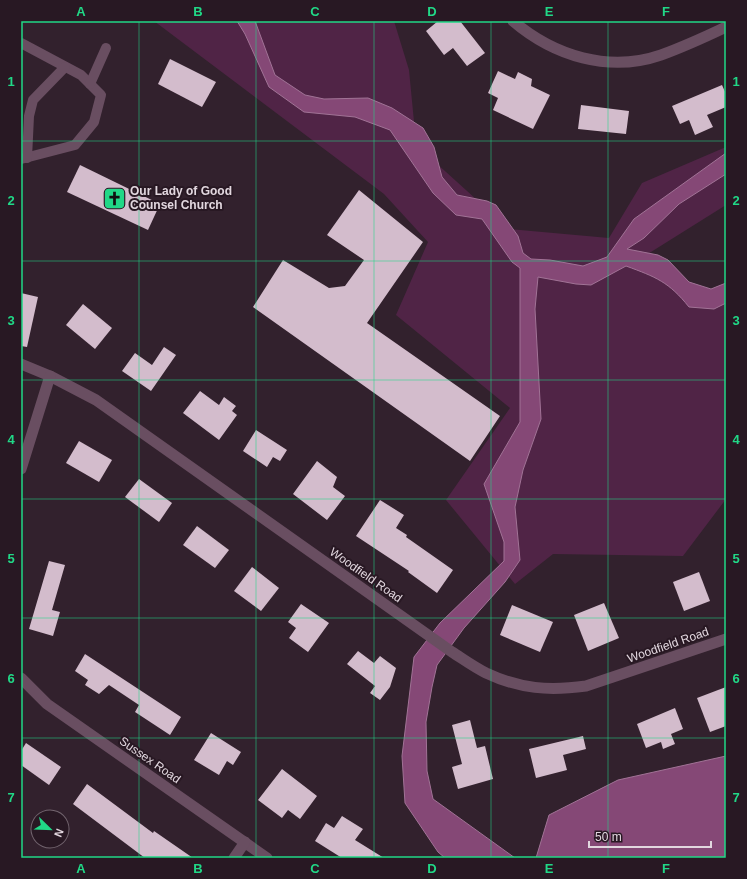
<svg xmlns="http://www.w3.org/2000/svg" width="747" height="879" font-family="Arial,sans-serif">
  <rect width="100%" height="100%" fill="#32212d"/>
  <path fill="#502446" d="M 154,21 L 394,21 L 409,70 L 415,132 L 435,162 L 509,229 L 609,238 L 642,183 L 726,147 L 726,205 L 635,262 L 705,297 L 726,287 L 726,499 L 683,556 L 553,554 L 515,584 L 446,500 L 510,408 L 396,315 L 428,242 L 384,194 Z"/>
  <g fill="#854876" stroke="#a17396">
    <path d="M 237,21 L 255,21 L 275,75 L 305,95 L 324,99 L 368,98 L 392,108 L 423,128 L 434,147 L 442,177 L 457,195 L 487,201 L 496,205 L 518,236 L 523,253 L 531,259 L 550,260 L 583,266 L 607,257 L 634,219 L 726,153 L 726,174 L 679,204 L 644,238 L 627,249 L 658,255 L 668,260 L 689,282 L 711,289 L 726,283 L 726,303 L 714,309 L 689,307 C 669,282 656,277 626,266 L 591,285 L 576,284 L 538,277 L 535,309 L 541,419 L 523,470 L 515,507 L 520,560 L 505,582 L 464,628 L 437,665 L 432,687 L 426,722 L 427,771 L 433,799 L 515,858 L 445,858 L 438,852 L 405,803 L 402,756 L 414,657 L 440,623 L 504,561 L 504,542 L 484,484 L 520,422 L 520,268 L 512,262 L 482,219 L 456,215 L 433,193 L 390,130 L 355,117 L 304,112 L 269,87 L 245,34 Z"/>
    <path d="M 726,756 L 726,858 L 536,858 L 549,815 L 618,780 Z"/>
  </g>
  <g fill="#d3bccc">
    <path d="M 438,21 L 460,21 L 485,53 L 467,66 L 453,48 L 444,55 L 426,31 Z"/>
    <path d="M 170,59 L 216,82 L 202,107 L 158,84 Z"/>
    <path d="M 498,71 L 515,79 L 518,72 L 532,79 L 531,86 L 550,95 L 533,129 L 493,110 L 498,98 L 488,93 Z"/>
    <path d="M 722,85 L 726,94 L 726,107 L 707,115 L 713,127 L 695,135 L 689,120 L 680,124 L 672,106 Z"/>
    <path d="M 581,105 L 629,111 L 626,134 L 578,129 Z"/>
    <path d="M 80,165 L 160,204 L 148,230 L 67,192 Z"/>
    <path d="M 359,190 L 423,242 L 367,323 L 500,416 L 470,461 L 253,307 L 283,260 L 329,288 L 345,286 L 364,260 L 327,235 Z"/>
    <path d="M 21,293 L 38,297 L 27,347 L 21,346 Z"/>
    <path d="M 83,304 L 112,328 L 95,349 L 66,325 Z"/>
    <path d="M 164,347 L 176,355 L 151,391 L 122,371 L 135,353 L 152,365 Z"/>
    <path d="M 200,391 L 219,405 L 224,397 L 236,406 L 232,411 L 237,415 L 219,440 L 183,413 Z"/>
    <path d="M 256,430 L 287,450 L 280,461 L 273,457 L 267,467 L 243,451 Z"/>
    <path d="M 79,441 L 112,460 L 99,482 L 66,463 Z"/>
    <path d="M 317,461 L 337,477 L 333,487 L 345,496 L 327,520 L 293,494 Z"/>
    <path d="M 139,479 L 172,503 L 159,522 L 125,497 Z"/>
    <path d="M 380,500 L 404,515 L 396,528 L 407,535 L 406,537 L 453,570 L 437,593 L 408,572 L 409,571 L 356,536 Z"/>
    <path d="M 197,526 L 229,550 L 215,568 L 183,545 Z"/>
    <path d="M 49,561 L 65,565 L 52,610 L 60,612 L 53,636 L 29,629 Z"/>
    <path d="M 252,567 L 279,588 L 261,611 L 234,591 Z"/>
    <path d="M 699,572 L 710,601 L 684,611 L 673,582 Z"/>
    <path d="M 604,603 L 619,638 L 588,651 L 574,615 Z"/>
    <path d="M 301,604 L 329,623 L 308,652 L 289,638 L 296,628 L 288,622 Z"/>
    <path d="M 512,605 L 553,622 L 540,652 L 500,635 Z"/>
    <path d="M 358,651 L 374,663 L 380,656 L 396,668 L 390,687 L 380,700 L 370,693 L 375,686 L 347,664 Z"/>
    <path d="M 85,654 L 181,717 L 170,735 L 135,712 L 139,705 L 109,685 L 99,694 L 85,685 L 88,680 L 75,671 Z"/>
    <path d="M 726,687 L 726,726 L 710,732 L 697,698 Z"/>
    <path d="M 675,708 L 683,729 L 671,734 L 675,744 L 663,749 L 661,742 L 646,748 L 637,724 Z"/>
    <path d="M 470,720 L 477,748 L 485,746 L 493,779 L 458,789 L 452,767 L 462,764 L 452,725 Z"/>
    <path d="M 211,733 L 241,752 L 233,765 L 227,761 L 219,775 L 194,760 Z"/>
    <path d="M 583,736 L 586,749 L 563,755 L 567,770 L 536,778 L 529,749 Z"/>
    <path d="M 26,743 L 61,767 L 49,785 L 21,765 L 21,751 Z"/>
    <path d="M 282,769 L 317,796 L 300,819 L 288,810 L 282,818 L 258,800 Z"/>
    <path d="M 87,784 L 153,833 L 154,831 L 193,858 L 145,858 L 73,804 Z"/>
    <path d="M 342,816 L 363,829 L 355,840 L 384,858 L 342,858 L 315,841 L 326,823 L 334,828 Z"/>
  </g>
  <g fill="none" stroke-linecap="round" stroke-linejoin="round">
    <g stroke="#694e61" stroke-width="10">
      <path d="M 21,43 L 81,75 L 101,95 L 94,122 L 75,145 L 21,159"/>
      <path d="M 90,84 L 106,48"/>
      <path d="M 27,158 L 29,116 L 33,100 L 65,67"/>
    </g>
    <g stroke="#694e61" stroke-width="11">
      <path d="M 513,21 C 554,56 609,73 661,55 C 683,47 705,37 726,27"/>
      <path d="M 21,364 L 50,376 L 96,400 L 452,652 C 463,659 474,667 486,673 C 520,689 549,691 586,686 L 726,639"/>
      <path d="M 21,469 L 50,376"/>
      <path d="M 21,678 L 47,704 L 267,858"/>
      <path d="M 234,858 L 245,842"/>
    </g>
  </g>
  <path fill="none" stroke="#21d887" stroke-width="1" stroke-opacity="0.55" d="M 139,21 L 139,858M 256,21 L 256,858M 374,21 L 374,858M 491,21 L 491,858M 608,21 L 608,858M 21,141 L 726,141M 21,261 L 726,261M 21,380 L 726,380M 21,499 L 726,499M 21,618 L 726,618M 21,738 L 726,738"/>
  <defs>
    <symbol id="church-square" viewBox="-11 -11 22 22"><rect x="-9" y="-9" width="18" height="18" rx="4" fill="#21d887" stroke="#281823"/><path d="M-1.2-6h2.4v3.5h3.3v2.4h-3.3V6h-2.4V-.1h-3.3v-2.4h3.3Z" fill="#111"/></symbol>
  </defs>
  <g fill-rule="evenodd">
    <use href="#church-square" x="102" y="186" width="25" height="25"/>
  </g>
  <g text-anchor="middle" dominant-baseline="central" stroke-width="4" stroke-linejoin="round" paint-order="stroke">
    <g font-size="12" font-weight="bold" fill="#e2d7df" stroke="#281823" text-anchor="start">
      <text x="130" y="191">Our Lady of Good<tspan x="130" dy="14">Counsel Church</tspan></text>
    </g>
    <g font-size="12" fill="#e2d7df" stroke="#281823">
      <text transform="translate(366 575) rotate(35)">Woodfield Road</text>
      <text transform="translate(668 645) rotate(-19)">Woodfield Road</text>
      <text transform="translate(150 760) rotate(35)">Sussex Road</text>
    </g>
  </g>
  <rect width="747" height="879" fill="none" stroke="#281823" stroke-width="44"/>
  <g transform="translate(50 829) rotate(113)"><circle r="19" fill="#281823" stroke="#72646e"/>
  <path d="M0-3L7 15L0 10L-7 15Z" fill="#21d887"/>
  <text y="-6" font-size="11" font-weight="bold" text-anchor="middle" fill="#e2d7df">N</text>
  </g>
  <path d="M589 841v6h122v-6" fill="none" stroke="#e2d7df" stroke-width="2"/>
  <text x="595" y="841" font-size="12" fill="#e2d7df" stroke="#281823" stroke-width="3" paint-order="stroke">50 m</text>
  <rect x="22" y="22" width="703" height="835" fill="none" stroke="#21d887" stroke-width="1.5"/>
  <g font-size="13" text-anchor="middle" font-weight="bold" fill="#21d887">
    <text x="81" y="16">A</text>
    <text x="198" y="16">B</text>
    <text x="315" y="16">C</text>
    <text x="432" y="16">D</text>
    <text x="549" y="16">E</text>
    <text x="666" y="16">F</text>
    <text x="11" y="86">1</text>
    <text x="736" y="86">1</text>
    <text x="11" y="205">2</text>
    <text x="736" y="205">2</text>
    <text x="11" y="325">3</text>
    <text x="736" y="325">3</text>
    <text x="11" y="444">4</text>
    <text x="736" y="444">4</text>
    <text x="11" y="563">5</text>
    <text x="736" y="563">5</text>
    <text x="11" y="683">6</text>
    <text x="736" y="683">6</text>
    <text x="11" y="802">7</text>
    <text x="736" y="802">7</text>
    <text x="81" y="873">A</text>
    <text x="198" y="873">B</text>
    <text x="315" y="873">C</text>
    <text x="432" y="873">D</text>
    <text x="549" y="873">E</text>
    <text x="666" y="873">F</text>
  </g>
</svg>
